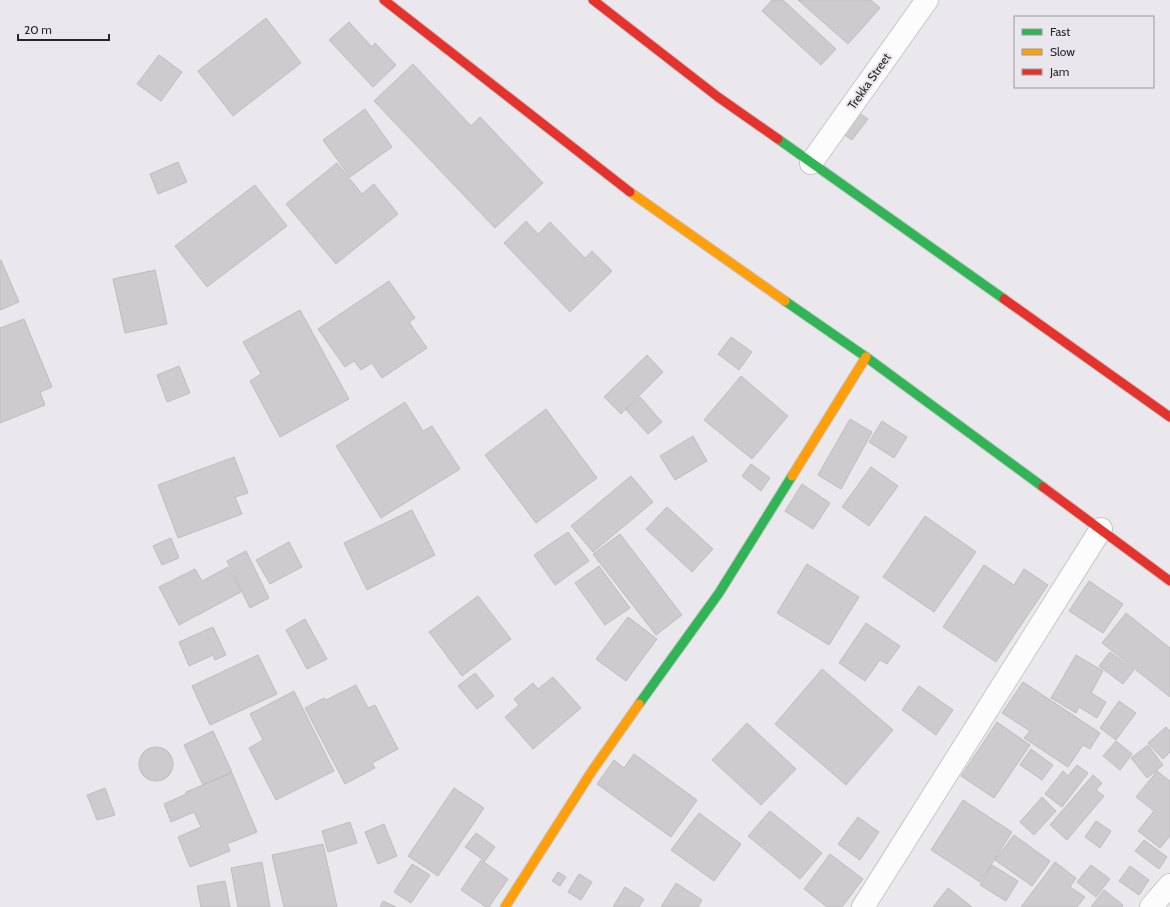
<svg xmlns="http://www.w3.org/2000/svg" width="1170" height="907" font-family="Cabin,sans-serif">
  <rect width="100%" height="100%" fill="#eae8ec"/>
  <g fill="#cdcbcd" stroke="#bfbdbe">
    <path d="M 772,0 L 783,0 L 836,49 L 821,65 L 762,11 Z"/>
    <path d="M 798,0 L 871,0 L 880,8 L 848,44 Z"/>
    <path d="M 266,18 L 301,63 L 233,116 L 198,71 Z"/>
    <path d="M 349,22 L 372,47 L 375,43 L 396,65 L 373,87 L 329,40 Z"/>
    <path d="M 159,55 L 182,72 L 161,101 L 137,84 Z"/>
    <path d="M 413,64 L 471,126 L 480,117 L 543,183 L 495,228 L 374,101 Z"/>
    <path d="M 365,109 L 392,147 L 350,177 L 323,140 Z"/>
    <path d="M 859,113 L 868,119 L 852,140 L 843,134 Z"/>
    <path d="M 178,162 L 187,182 L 158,194 L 150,174 Z"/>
    <path d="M 337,163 L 362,194 L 374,184 L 398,214 L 336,264 L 286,204 Z"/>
    <path d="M 255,185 L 287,226 L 207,287 L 175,246 Z"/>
    <path d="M 526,221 L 538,234 L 550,222 L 585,258 L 592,251 L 612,271 L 570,312 L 504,243 Z"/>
    <path d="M 1,260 L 19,302 L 0,310 L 0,261 Z"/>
    <path d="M 155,270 L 167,324 L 125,333 L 113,279 Z"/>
    <path d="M 389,281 L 415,318 L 409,322 L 427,348 L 382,378 L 372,363 L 361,370 L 354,361 L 345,367 L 318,329 Z"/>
    <path d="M 300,310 L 349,399 L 280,437 L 250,381 L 261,374 L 243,342 Z"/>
    <path d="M 24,319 L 52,387 L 40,392 L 45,405 L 0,423 L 0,328 Z"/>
    <path d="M 731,337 L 752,352 L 739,370 L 718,354 Z"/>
    <path d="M 647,355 L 663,372 L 621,414 L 604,397 Z"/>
    <path d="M 179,366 L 190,393 L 167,402 L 157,375 Z"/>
    <path d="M 741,376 L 788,416 L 752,459 L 704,420 Z"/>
    <path d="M 640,397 L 662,422 L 648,434 L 626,410 Z"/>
    <path d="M 405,402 L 423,431 L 432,426 L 460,469 L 381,518 L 336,446 Z"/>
    <path d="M 546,409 L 597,478 L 536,523 L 485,455 Z"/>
    <path d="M 850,419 L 872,432 L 841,489 L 818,475 Z"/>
    <path d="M 882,421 L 907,437 L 894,458 L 869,442 Z"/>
    <path d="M 693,436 L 707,461 L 675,480 L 660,456 Z"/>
    <path d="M 234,457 L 248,493 L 235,497 L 242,514 L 178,538 L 158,485 Z"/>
    <path d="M 751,464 L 770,478 L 761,491 L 742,476 Z"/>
    <path d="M 871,467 L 898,486 L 869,526 L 842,507 Z"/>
    <path d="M 631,476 L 653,502 L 593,552 L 571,526 Z"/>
    <path d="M 802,484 L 830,503 L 813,529 L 785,511 Z"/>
    <path d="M 667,507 L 713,549 L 692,572 L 646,529 Z"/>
    <path d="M 412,510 L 435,555 L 367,590 L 344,543 Z"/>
    <path d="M 925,516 L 976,552 L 934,612 L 883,577 Z"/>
    <path d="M 568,532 L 589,561 L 555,585 L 534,555 Z"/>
    <path d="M 620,534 L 682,615 L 656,635 L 593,554 Z"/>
    <path d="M 171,538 L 179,558 L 162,565 L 153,546 Z"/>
    <path d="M 289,542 L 302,567 L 270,584 L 256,560 Z"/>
    <path d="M 246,551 L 269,598 L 250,608 L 227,561 Z"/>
    <path d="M 807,564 L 859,597 L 829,645 L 777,613 Z"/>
    <path d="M 984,565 L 1014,585 L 1024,569 L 1048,585 L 996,662 L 943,627 Z"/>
    <path d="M 599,566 L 630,608 L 605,625 L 575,583 Z"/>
    <path d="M 228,567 L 241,592 L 179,625 L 159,587 L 195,569 L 202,581 Z"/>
    <path d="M 1089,581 L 1123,604 L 1103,633 L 1069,611 Z"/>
    <path d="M 478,596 L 511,639 L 462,676 L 429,632 Z"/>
    <path d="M 1126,613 L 1170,648 L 1170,697 L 1102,643 Z"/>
    <path d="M 628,617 L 657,639 L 626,681 L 596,659 Z"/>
    <path d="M 305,619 L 327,659 L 307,669 L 286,630 Z"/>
    <path d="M 866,623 L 900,646 L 887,664 L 880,660 L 865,681 L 839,663 Z"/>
    <path d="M 213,627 L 226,655 L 215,660 L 213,655 L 189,666 L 179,642 Z"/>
    <path d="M 1110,652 L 1134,670 L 1123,684 L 1099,666 Z"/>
    <path d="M 258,655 L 277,694 L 210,725 L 192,686 Z"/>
    <path d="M 1076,655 L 1103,671 L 1091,693 L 1106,702 L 1097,718 L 1079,707 L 1076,713 L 1051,698 Z"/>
    <path d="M 822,669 L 893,730 L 846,785 L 775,724 Z"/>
    <path d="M 475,673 L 494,696 L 477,709 L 458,686 Z"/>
    <path d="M 553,677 L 581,708 L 533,749 L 505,717 L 519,705 L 514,699 L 533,683 L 538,689 Z"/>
    <path d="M 1023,682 L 1100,733 L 1090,749 L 1083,745 L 1068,767 L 1024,738 L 1030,731 L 1002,713 Z"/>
    <path d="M 356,685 L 368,708 L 375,705 L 398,749 L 372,763 L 375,768 L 345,784 L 305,708 L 324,698 L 326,700 Z"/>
    <path d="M 919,686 L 953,710 L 936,735 L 902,710 Z"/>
    <path d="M 294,691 L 334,771 L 276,800 L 249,748 L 263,740 L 250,714 Z"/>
    <path d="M 1119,701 L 1136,713 L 1116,740 L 1100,728 Z"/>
    <path d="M 997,722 L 1030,745 L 994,798 L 961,776 Z"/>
    <path d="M 747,723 L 796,769 L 761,805 L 712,760 Z"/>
    <path d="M 1166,727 L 1170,731 L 1170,752 L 1163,759 L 1148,743 Z"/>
    <path d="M 213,731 L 232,772 L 203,785 L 184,745 Z"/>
    <path d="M 1116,741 L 1132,754 L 1120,770 L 1103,756 Z"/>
    <path d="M 1148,745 L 1163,765 L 1147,778 L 1131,758 Z"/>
    <circle cx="156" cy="764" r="17"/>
    <path d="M 1031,749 L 1053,765 L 1042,780 L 1020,765 Z"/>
    <path d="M 634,754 L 697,800 L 671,837 L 597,784 L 614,760 L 624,768 Z"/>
    <path d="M 1077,765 L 1088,773 L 1062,807 L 1045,794 L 1063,771 L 1068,776 Z"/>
    <path d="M 1157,771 L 1170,781 L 1170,836 L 1160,848 L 1138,831 L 1154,811 L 1136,797 Z"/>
    <path d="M 232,773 L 257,832 L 227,844 L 230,851 L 190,867 L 178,837 L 201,827 L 194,812 L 171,822 L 164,804 L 186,794 L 186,792 Z"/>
    <path d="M 1093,775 L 1102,783 L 1096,790 L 1104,796 L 1067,840 L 1050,825 Z"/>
    <path d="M 105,788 L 115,815 L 97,820 L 87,795 Z"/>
    <path d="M 454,788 L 484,808 L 438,876 L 408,856 Z"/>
    <path d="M 1042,797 L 1056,811 L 1034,835 L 1020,822 Z"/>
    <path d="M 963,800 L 1012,832 L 980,882 L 931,850 Z"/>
    <path d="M 770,811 L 822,853 L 800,879 L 748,836 Z"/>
    <path d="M 699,813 L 741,844 L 714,881 L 671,850 Z"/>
    <path d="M 858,817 L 879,832 L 860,860 L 838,844 Z"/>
    <path d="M 1096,821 L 1111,831 L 1100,848 L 1085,837 Z"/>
    <path d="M 350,822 L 357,843 L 328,852 L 322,831 Z"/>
    <path d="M 384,824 L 397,856 L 378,864 L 365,832 Z"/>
    <path d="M 476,833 L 495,847 L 485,861 L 465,847 Z"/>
    <path d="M 1014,835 L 1050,861 L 1032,886 L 995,860 Z"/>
    <path d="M 1144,840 L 1167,857 L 1159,869 L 1135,851 Z"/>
    <path d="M 323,844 L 337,907 L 284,907 L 272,855 Z"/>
    <path d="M 830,854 L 863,879 L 842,907 L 827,907 L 804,889 Z"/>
    <path d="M 481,860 L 508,879 L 489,907 L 486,907 L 461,890 Z"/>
    <path d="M 262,862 L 270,907 L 238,907 L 231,868 Z"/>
    <path d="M 1055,862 L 1076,878 L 1070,887 L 1085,897 L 1077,907 L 1021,907 Z"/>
    <path d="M 412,864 L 430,875 L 411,903 L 394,892 Z"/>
    <path d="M 992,865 L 1018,881 L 1006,901 L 980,885 Z"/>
    <path d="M 1091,865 L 1110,879 L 1096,897 L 1077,882 Z"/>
    <path d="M 1130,866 L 1149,880 L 1139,895 L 1119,881 Z"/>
    <path d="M 558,872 L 566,877 L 560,886 L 552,881 Z"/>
    <path d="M 579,874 L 592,882 L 581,900 L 568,892 Z"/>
    <path d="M 225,881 L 230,907 L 201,907 L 197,886 Z"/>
    <path d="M 676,883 L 702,900 L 698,907 L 661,907 Z"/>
    <path d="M 625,887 L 644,899 L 639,907 L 613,907 Z"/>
    <path d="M 948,888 L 972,907 L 933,907 Z"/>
    <path d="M 1104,890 L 1123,905 L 1122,907 L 1091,907 Z"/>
    <path d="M 383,901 L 396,907 L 380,907 Z"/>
  </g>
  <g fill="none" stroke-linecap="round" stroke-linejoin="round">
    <defs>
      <g id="street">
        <path d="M 811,163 L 927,0"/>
        <path d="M 863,907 L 1101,529"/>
        <path d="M 1151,907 L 1170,885"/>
      </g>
      <g id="fast">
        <path d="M 778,139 L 1004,299"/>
        <path d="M 785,301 L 866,357 L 1043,487"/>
        <path d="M 639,704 L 719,593 L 792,476"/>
      </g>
      <g id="slow">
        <path d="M 630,192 L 785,301"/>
        <path d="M 792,476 L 866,357"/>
        <path d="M 505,907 L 592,771 L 639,704"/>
      </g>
      <g id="jam">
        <path d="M 384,0 L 630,192"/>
        <path d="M 593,0 L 718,97 L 778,139"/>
        <path d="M 1004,299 L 1170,417"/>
        <path d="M 1043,487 L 1170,581"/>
      </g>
    </defs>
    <use href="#street" stroke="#c7c6c8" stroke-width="24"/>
    <use href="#fast" stroke="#c7c6c8" stroke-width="11"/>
    <use href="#slow" stroke="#c7c6c8" stroke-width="11"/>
    <use href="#jam" stroke="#c7c6c8" stroke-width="11"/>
    <use href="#street" stroke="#fcfcfc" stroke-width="22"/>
    <use href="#fast" stroke="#30b455" stroke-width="9"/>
    <use href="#slow" stroke="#ff9f0a" stroke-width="9"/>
    <use href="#jam" stroke="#e5322d" stroke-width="9"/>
  </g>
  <g text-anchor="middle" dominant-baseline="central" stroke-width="4" stroke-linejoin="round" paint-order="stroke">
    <g font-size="12" fill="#262527" stroke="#e9e7ed">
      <text transform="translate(869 81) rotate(-55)">Trekka Street</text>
    </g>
  </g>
  <rect x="1014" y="16" width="140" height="72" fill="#e9e7ed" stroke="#9b999e"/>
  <rect x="1022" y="29" width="20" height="6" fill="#30b455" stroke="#9b999e"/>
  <text x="1050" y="36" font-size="12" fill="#262527">Fast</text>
  <rect x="1022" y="49" width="20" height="6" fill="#ff9f0a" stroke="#9b999e"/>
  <text x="1050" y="56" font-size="12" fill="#262527">Slow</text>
  <rect x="1022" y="69" width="20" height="6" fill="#e5322d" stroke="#9b999e"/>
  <text x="1050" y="76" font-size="12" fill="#262527">Jam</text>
  <path d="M18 34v6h91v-6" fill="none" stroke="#262527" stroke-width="2"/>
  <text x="24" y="34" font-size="12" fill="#262527" stroke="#e9e7ed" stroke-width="3" paint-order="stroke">20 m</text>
</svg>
